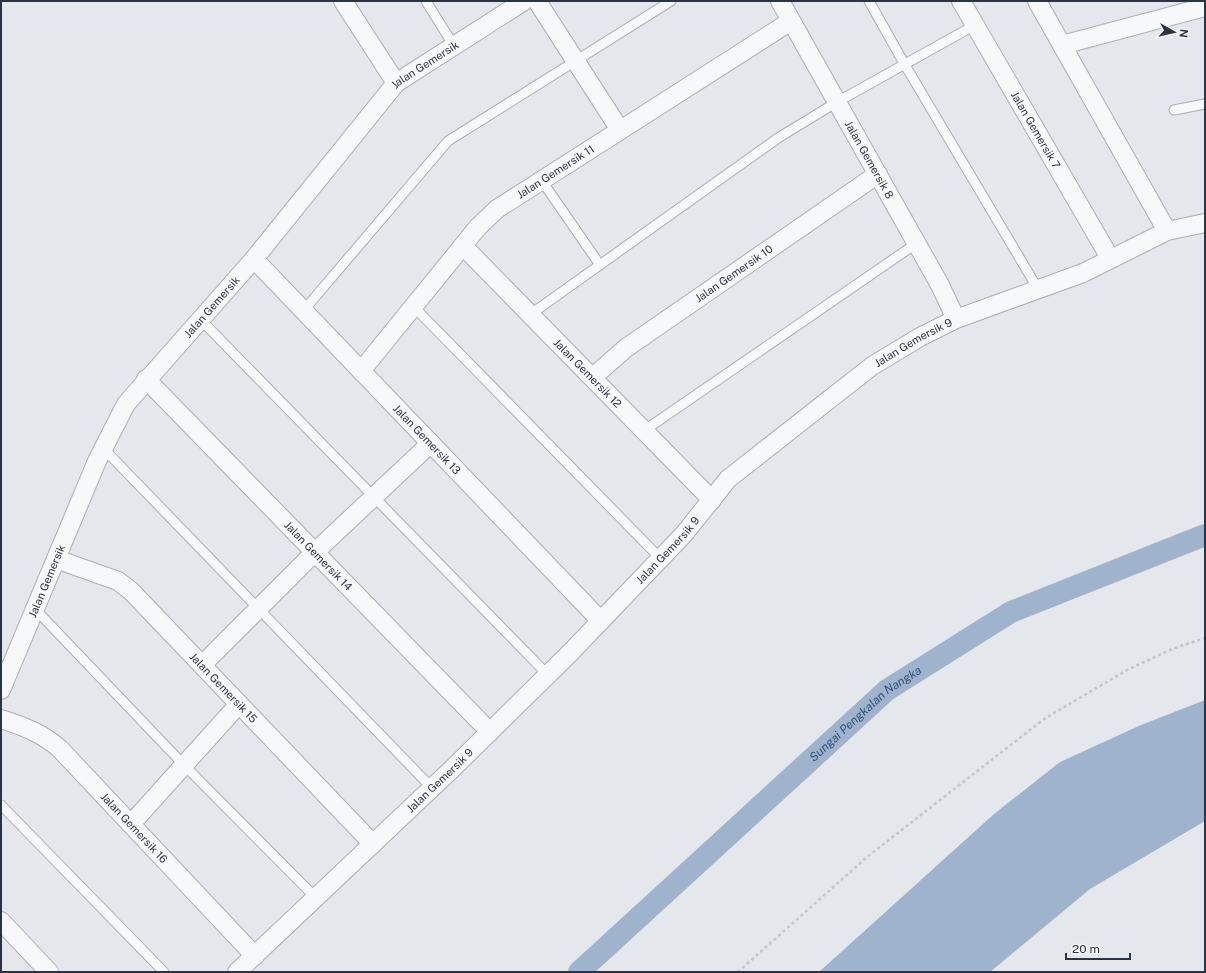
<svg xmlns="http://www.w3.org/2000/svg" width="1206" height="973" font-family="'Public Sans',sans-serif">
  <rect width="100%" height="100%" fill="#e4e7ec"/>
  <path fill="#9fb4cc" d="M 1205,700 L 1205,821 L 1090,889 L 990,972 L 819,972 L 994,814 L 1060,762 L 1141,725 Z"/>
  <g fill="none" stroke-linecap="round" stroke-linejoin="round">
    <path stroke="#9fb4cc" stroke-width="22" id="s1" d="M 579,972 L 887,690 L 1011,612 L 1205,535"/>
    <defs>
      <g id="service">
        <path d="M 426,1 L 454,46"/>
        <path d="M 869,1 L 905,65 L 1038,289"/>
        <path d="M 1174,110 L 1205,104"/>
        <path d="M 542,181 L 600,265"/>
        <path d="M 414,307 L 660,558"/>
        <path d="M 304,310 L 448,141 L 671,1"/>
        <path d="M 531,314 L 778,138 L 837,102 L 975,25"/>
        <path d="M 200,319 L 548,675"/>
        <path d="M 645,430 L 917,243"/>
        <path d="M 103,448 L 432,788"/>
        <path d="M 35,609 L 184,765 L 316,898"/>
        <path d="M 1,805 L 164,972"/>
      </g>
      <g id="minor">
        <path d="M 343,1 L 396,83"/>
        <path d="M 537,1 L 620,130"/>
        <path id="s2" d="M 780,1 L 940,285 L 956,319"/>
        <path id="s3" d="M 961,1 L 1110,258"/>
        <path d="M 1037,1 L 1167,231"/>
        <path d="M 1062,45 L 1205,7"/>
        <path id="s4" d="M 463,246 L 712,500"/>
        <path id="s5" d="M 254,259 L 601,621"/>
        <path id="s6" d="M 361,371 L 478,227 L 497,209 L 791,21"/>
        <path id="s7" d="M 593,377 L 626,348 L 878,174"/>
        <path id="s8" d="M 146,379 L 490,732"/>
        <path id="s9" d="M 56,559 L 118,581 L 131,591 L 373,844"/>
        <path d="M 202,665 L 315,552 L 431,443"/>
        <path id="s10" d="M 1,690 L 97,461 L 126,404 L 254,259 L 396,83 L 524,1"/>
        <path id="s11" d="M 1,719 C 23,726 42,733 60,749 L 255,956"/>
        <path d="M 131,824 L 239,704"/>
        <path d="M 1,921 L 49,972"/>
        <path id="s12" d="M 237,972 L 452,769 L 570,653 L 684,534 L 728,479 L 872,366 L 920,337 L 956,319 L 1083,273 L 1167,231 L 1205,223"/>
      </g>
    </defs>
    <use href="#service" stroke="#a9aeb7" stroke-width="11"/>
    <use href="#minor" stroke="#a9aeb7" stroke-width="20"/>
    <path stroke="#c2c5cb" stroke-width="2.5" stroke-dasharray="3 3" stroke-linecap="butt" d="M 738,972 L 867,857 L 1044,719 L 1127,670 L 1172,649 L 1205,638"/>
    <use href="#service" stroke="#f7f8fa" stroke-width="9"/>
    <use href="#minor" stroke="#f7f8fa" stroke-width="18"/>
  </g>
  <g text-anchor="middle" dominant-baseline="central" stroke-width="3.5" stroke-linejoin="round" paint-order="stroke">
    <g font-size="11" fill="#2b3445" stroke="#f4f6f9">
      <text stroke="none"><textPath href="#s10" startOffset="766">Jalan Gemersik</textPath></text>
      <text stroke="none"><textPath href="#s3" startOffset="149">Jalan Gemersik 7</textPath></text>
      <text stroke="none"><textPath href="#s2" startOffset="182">Jalan Gemersik 8</textPath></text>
      <text stroke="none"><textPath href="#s6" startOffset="281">Jalan Gemersik 11</textPath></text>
      <text stroke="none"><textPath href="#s7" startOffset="175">Jalan Gemersik 10</textPath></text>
      <text stroke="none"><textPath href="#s10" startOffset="442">Jalan Gemersik</textPath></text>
      <text stroke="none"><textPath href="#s12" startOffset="927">Jalan Gemersik 9</textPath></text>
      <text stroke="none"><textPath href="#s4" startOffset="178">Jalan Gemersik 12</textPath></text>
      <text stroke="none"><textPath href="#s5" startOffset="250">Jalan Gemersik 13</textPath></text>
      <text stroke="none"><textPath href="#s12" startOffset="603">Jalan Gemersik 9</textPath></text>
      <text stroke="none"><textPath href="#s8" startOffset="247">Jalan Gemersik 14</textPath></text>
      <text stroke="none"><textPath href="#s10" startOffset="118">Jalan Gemersik</textPath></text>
      <text stroke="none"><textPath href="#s9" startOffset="216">Jalan Gemersik 15</textPath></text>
      <text stroke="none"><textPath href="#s12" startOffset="279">Jalan Gemersik 9</textPath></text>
      <text stroke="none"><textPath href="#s11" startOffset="175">Jalan Gemersik 16</textPath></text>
    </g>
    <g font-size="12" font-style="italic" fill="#34527a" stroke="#f4f6f9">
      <text stroke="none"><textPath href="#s1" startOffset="386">Sungai Pengkalan Nangka</textPath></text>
    </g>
  </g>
  <rect width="1206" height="973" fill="none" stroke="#2b3445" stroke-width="4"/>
  <g transform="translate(1174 32) rotate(98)" stroke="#f4f6f9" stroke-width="3" paint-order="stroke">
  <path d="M0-3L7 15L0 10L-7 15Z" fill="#2b3445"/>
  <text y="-6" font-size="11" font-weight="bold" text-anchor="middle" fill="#2b3445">N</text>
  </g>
  <path d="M1066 953v6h64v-6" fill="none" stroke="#2b3445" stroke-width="2"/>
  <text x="1072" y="953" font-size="12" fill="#2b3445" stroke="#f4f6f9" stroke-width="3" paint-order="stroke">20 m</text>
</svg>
